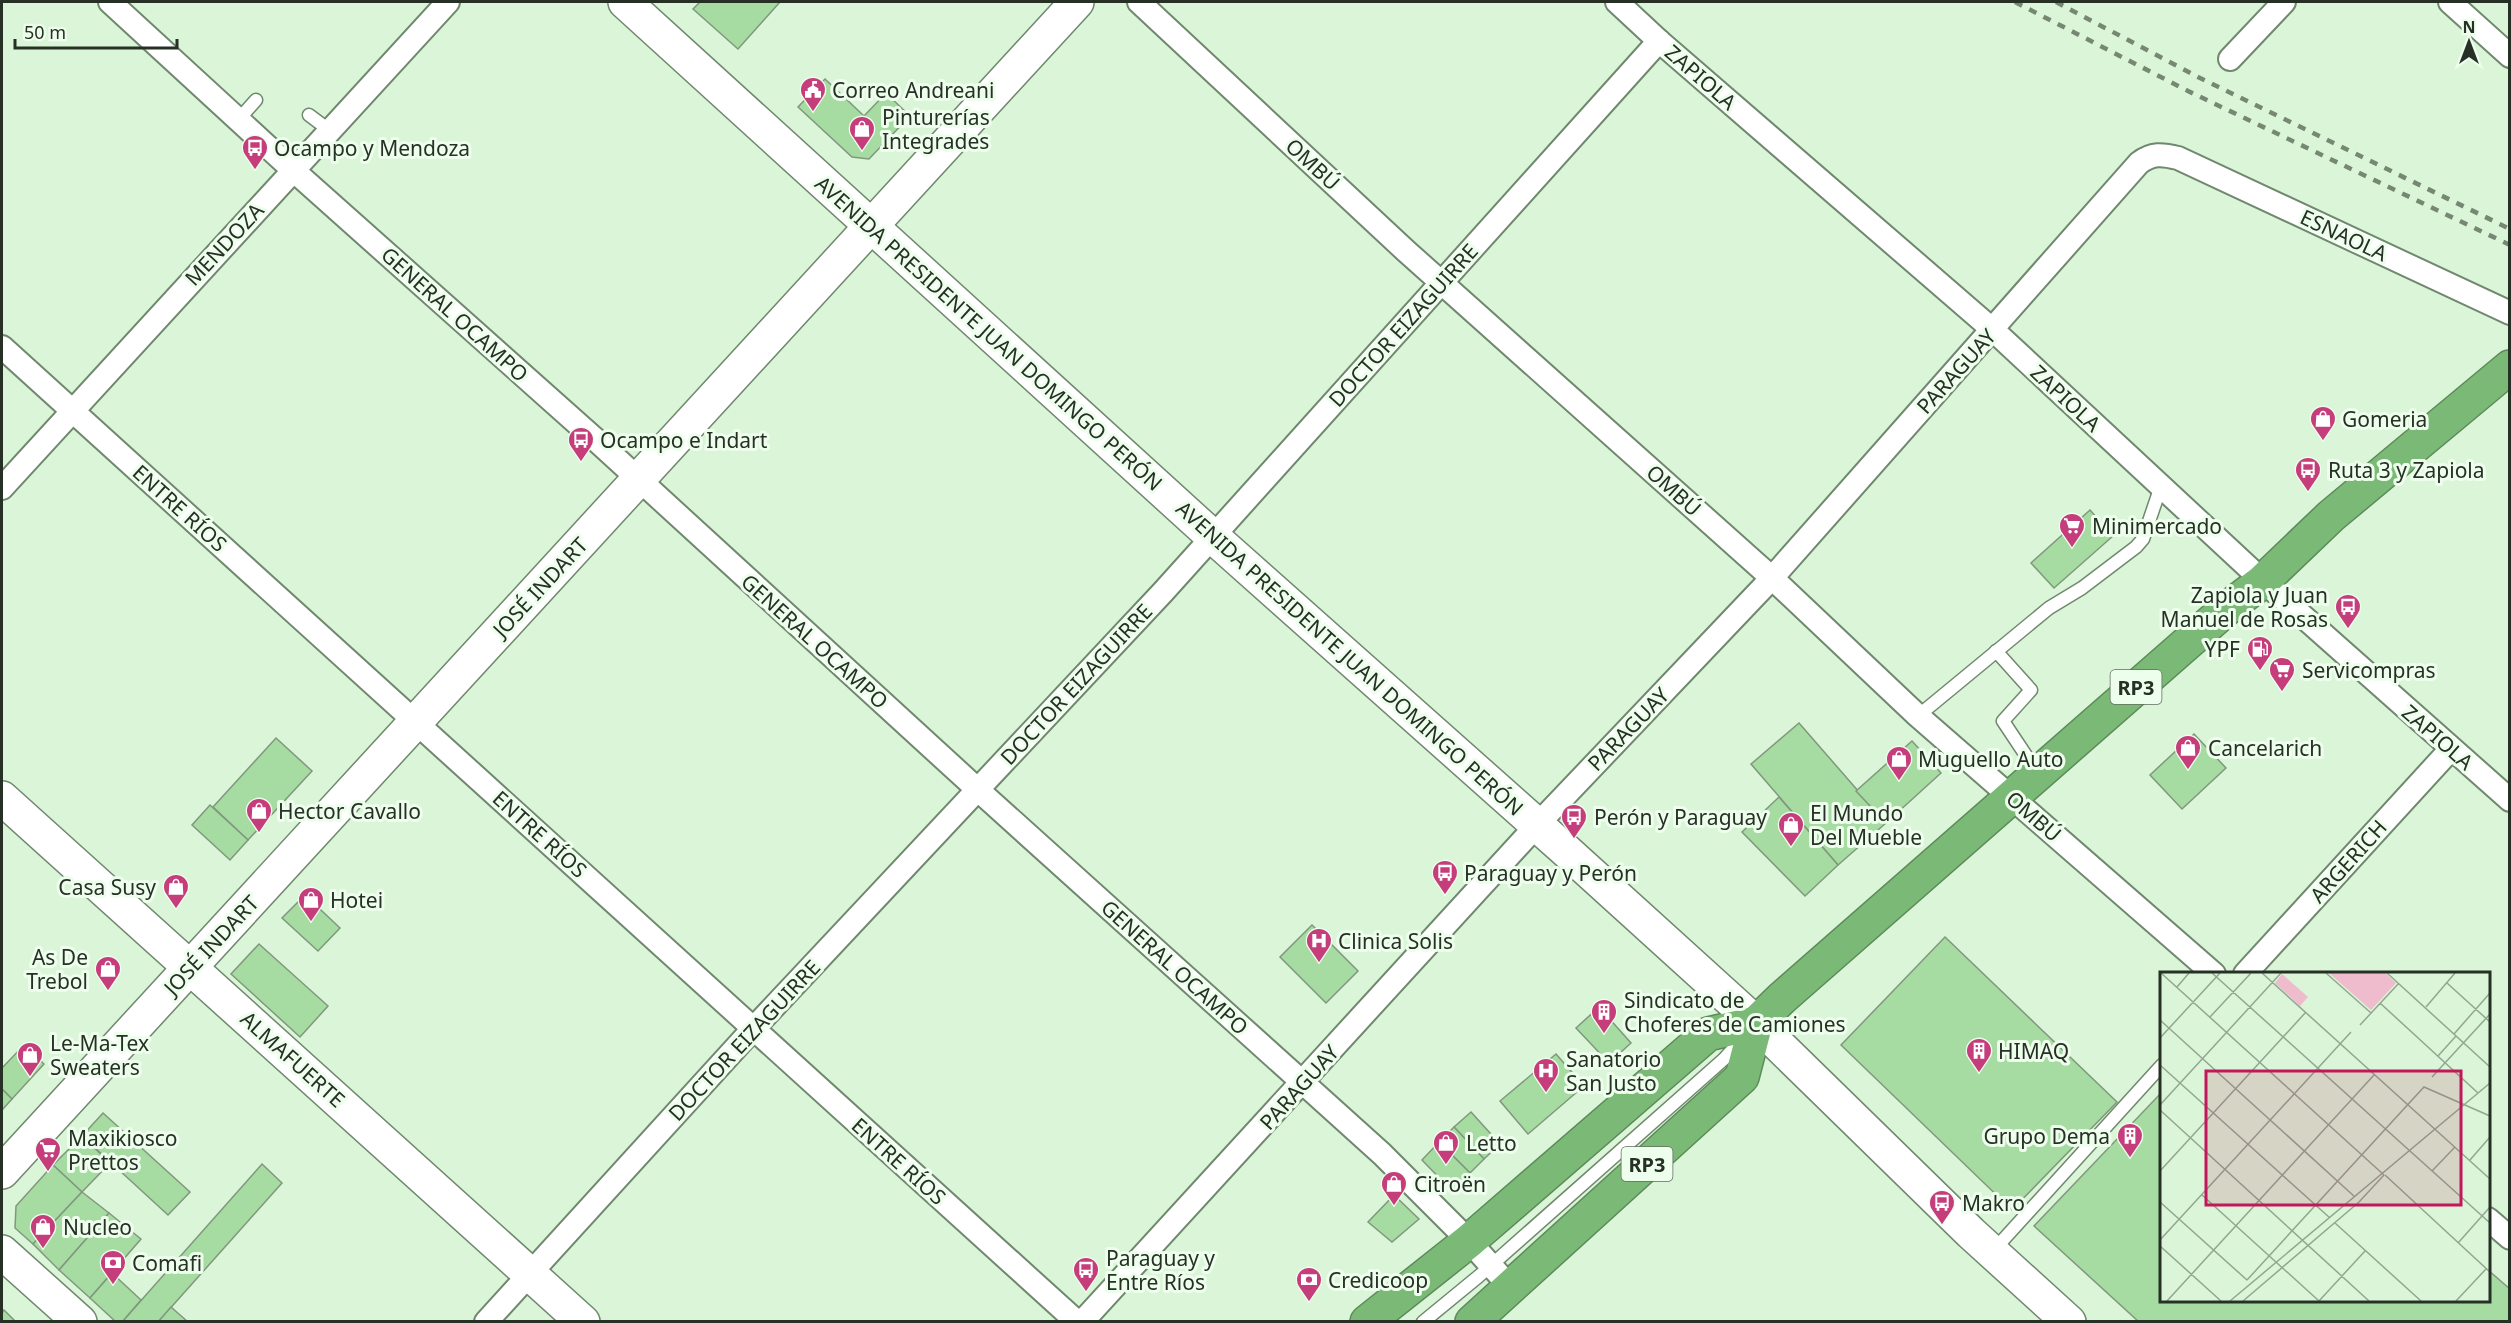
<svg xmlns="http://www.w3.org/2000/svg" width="2511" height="1323" font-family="'Noto Sans',sans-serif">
  <rect width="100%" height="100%" fill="#daf5d7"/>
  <g fill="#a6dba2" stroke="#80987d" stroke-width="1.5">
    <path d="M 700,2 L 780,2 L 738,49 L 693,9 Z"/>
    <path d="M 825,79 L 864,116 L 886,93 L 910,116 L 869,159 L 852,157 L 798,107 Z"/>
    <path d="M 2090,510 L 2113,536 L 2054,588 L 2031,563 Z"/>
    <path d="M 1799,723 L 1886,823 L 1838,865 L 1751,764 Z"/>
    <path d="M 2194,734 L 2226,768 L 2182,809 L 2150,775 Z"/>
    <path d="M 276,738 L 312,771 L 248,840 L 213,807 Z"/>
    <path d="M 1912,741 L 1941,773 L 1886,823 L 1856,791 Z"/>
    <path d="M 1779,797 L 1838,865 L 1805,896 L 1742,832 Z"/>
    <path d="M 210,805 L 248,840 L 230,860 L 192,825 Z"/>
    <path d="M 305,895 L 340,928 L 318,951 L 282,918 Z"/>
    <path d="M 1312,925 L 1358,971 L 1326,1003 L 1280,957 Z"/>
    <path d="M 1945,937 L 2117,1102 L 2012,1210 L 1841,1045 Z"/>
    <path d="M 259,944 L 328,1006 L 300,1037 L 231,974 Z"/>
    <path d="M 1599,1007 L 1631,1043 L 1609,1063 L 1576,1028 Z"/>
    <path d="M 24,1045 L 44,1064 L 12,1099 L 2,1089 L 2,1068 Z"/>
    <path d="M 1556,1054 L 1584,1086 L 1528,1134 L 1500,1101 Z"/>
    <path d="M 2,1089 L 12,1099 L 2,1110 Z"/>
    <path d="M 2162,1092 L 2162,1300 L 2488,1300 L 2488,1270 L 2510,1289 L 2510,1322 L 2139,1322 L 2034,1226 Z"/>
    <path d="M 1471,1112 L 1500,1144 L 1484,1159 L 1454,1127 Z"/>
    <path d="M 103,1113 L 190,1192 L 168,1215 L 82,1136 Z"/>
    <path d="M 1454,1127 L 1484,1159 L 1470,1173 L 1439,1142 Z"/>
    <path d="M 82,1136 L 110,1163 L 82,1192 L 53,1165 Z"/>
    <path d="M 1439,1142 L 1470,1173 L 1452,1191 L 1422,1160 Z"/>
    <path d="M 262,1164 L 282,1183 L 158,1322 L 122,1322 Z"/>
    <path d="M 53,1165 L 82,1192 L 33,1244 L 15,1228 L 16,1206 Z"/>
    <path d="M 82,1192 L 109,1213 L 59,1270 L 33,1244 Z"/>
    <path d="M 1394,1195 L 1419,1219 L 1392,1242 L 1368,1222 Z"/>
    <path d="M 109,1213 L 141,1239 L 90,1298 L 59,1270 Z"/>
    <path d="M 112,1273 L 141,1300 L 122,1322 L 116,1322 L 90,1298 Z"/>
    <path d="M 171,1307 L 188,1322 L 158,1322 Z"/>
    <path d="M 4,1310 L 16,1322 L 2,1322 L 2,1313 Z"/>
  </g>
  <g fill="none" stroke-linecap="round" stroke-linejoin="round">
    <defs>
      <g id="lane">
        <path d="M 309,115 L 329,130"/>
        <path d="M 239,119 L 256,100"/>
        <path d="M 1996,651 L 2031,690 L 2003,721 L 2037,772"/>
        <path d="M 1918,716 L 2049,608 L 2082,588 L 2136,547 L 2143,539 L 2161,486"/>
        <path d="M 1993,1251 L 2162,1065"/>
        <path d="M 1423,1322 L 1479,1276 L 1724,1059 L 1743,1038"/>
      </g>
      <g id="street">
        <path d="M 110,2 L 293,170 L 597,441 L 977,789 L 1382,1154 L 1469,1241 L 1511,1288"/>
        <path d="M 1139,2 L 1406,251 L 1772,578 L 1918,716 L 2214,974"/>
        <path d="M 1617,2 L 1659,41 L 1993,330 L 2263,581 L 2510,800"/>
        <path d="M 2450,2 L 2510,56"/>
        <path d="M 2230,59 L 2284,2"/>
        <path d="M 2,347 L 1077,1322"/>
        <path d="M 2,488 L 448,2"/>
        <path d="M 2245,974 L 2451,749"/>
        <path d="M 2488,1219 L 2510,1238"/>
        <path d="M 486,1322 L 753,1029 L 1163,592 L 1659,41"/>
        <path d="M 1082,1322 L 1537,825 L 1772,578 L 2139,163 C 2152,153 2162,154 2178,158 L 2510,313"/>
      </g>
      <g id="secondary">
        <path d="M 625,2 L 1212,536 L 1563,848 L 1756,1023 L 1971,1233 L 2069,1322"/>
        <path d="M 2,798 L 583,1322"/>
        <path d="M 2,1172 L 1077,2"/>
        <path d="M 2,1252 L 80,1322"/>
      </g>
      <g id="highway">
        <path d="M 1367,1322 L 1469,1241 L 1708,1034 L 1756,1023"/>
        <path d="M 1472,1322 L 1742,1077 L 1756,1023 L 1782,998 L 2225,610 L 2263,581 L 2331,516 L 2510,367"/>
      </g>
    </defs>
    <use href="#lane" stroke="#70886e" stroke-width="15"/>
    <use href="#street" stroke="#70886e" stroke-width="26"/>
    <use href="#secondary" stroke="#70886e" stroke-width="36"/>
    <use href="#highway" stroke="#5d8a5a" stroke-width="36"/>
    <use href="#lane" stroke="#fff" stroke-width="12"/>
    <use href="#street" stroke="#fff" stroke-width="22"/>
    <use href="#secondary" stroke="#fff" stroke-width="33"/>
    <use href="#highway" stroke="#7bba76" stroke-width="33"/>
    <g stroke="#768874" stroke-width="4.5" stroke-dasharray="8 8" stroke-linecap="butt">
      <path d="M 2015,2 L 2188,91 L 2510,245"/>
      <path d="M 2056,2 L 2200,78 L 2510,229"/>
    </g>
  </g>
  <defs>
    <symbol id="civic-pin" viewBox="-11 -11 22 30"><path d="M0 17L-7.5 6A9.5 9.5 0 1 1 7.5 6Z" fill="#c53d7b" stroke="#eefeed"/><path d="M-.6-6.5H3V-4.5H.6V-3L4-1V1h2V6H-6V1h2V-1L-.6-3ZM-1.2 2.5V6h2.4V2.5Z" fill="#fff"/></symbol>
    <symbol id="shop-pin" viewBox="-11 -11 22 30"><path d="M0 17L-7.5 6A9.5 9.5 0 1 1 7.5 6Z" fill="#c53d7b" stroke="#eefeed"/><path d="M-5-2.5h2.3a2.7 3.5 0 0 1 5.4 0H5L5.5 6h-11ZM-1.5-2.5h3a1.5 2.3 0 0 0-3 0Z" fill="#fff"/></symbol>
    <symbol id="bus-pin" viewBox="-11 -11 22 30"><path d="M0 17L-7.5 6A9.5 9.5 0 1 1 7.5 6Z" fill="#c53d7b" stroke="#eefeed"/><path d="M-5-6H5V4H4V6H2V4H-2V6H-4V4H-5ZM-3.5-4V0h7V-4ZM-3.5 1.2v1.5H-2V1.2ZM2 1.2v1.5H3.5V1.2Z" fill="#fff"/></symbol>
    <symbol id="supermarket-pin" viewBox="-11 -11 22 30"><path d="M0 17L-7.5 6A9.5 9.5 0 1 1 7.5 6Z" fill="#c53d7b" stroke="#eefeed"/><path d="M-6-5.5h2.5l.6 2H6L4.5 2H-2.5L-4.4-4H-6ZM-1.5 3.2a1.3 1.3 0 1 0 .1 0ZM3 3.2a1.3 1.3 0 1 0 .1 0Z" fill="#fff"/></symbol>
    <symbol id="fuel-pin" viewBox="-11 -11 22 30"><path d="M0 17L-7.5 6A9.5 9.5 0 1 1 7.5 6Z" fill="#c53d7b" stroke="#eefeed"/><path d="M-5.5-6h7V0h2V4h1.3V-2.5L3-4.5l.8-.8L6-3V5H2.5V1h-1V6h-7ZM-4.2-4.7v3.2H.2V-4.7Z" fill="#fff"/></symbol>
    <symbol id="hospital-pin" viewBox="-11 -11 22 30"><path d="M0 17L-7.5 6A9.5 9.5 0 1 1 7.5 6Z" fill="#c53d7b" stroke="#eefeed"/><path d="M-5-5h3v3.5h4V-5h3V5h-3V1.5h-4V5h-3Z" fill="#fff"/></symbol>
    <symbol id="building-pin" viewBox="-11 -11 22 30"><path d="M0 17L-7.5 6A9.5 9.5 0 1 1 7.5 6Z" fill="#c53d7b" stroke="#eefeed"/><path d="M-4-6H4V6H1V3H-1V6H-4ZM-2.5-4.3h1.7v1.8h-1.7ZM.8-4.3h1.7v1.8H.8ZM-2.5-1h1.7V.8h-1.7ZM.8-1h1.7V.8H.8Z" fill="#fff"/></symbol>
    <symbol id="bank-pin" viewBox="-11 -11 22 30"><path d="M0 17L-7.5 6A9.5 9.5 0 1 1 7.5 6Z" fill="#c53d7b" stroke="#eefeed"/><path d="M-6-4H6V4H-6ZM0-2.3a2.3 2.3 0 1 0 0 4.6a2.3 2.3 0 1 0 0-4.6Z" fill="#fff"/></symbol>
  </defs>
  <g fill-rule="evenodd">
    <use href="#civic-pin" x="798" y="75" width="30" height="40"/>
    <use href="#shop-pin" x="847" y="114" width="30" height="40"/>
    <use href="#bus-pin" x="240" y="133" width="30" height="40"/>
    <use href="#shop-pin" x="2308" y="404" width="30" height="40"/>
    <use href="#bus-pin" x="566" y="425" width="30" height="40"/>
    <use href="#bus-pin" x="2293" y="455" width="30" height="40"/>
    <use href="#supermarket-pin" x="2057" y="511" width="30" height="40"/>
    <use href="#bus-pin" x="2333" y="592" width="30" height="40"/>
    <use href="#fuel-pin" x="2245" y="634" width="30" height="40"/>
    <use href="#supermarket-pin" x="2267" y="655" width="30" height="40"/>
    <use href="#shop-pin" x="2173" y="733" width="30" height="40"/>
    <use href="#shop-pin" x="1884" y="744" width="30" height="40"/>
    <use href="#shop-pin" x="244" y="796" width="30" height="40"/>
    <use href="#bus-pin" x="1559" y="802" width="30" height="40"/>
    <use href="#shop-pin" x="1776" y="810" width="30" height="40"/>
    <use href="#bus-pin" x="1430" y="858" width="30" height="40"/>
    <use href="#shop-pin" x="161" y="872" width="30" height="40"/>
    <use href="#shop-pin" x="296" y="885" width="30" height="40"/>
    <use href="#hospital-pin" x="1304" y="926" width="30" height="40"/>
    <use href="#shop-pin" x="93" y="954" width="30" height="40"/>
    <use href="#building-pin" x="1589" y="997" width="30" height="40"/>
    <use href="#building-pin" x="1964" y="1036" width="30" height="40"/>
    <use href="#shop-pin" x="15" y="1040" width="30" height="40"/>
    <use href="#hospital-pin" x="1531" y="1056" width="30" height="40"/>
    <use href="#building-pin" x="2115" y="1121" width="30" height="40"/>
    <use href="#shop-pin" x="1431" y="1128" width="30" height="40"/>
    <use href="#supermarket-pin" x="33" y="1135" width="30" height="40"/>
    <use href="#shop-pin" x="1379" y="1169" width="30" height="40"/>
    <use href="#bus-pin" x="1927" y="1188" width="30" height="40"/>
    <use href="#shop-pin" x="28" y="1212" width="30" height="40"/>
    <use href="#bank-pin" x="98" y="1248" width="30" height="40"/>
    <use href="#bus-pin" x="1071" y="1255" width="30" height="40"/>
    <use href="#bank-pin" x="1294" y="1265" width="30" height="40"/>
  </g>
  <g text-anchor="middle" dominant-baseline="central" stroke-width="6" stroke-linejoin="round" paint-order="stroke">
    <g fill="#eefeed" stroke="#626e61" stroke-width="1.5">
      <rect x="2110.5" y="670" width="51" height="34" rx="4.5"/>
      <rect x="1621.5" y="1147" width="51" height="34" rx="4.5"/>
    </g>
    <g font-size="20" font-weight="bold" fill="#263025">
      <text x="2136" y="687">RP3</text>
      <text x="1647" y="1164">RP3</text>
    </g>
    <g font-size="21" fill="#263025" stroke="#eefeed">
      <text transform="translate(1701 77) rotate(41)">ZAPIOLA</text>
      <text transform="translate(1313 164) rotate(43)">OMBÚ</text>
      <text transform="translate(2344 235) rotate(25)">ESNAOLA</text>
      <text transform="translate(224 244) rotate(-47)">MENDOZA</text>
      <text transform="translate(455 314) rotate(42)">GENERAL OCAMPO</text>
      <text transform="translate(1403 325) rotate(-48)">DOCTOR EIZAGUIRRE</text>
      <text transform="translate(989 333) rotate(42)">AVENIDA PRESIDENTE JUAN DOMINGO PERÓN</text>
      <text transform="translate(1956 371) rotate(-48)">PARAGUAY</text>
      <text transform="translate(2066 398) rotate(43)">ZAPIOLA</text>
      <text transform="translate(1674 490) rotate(42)">OMBÚ</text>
      <text transform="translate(180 508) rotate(42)">ENTRE RÍOS</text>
      <text transform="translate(540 587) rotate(-47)">JOSÉ INDART</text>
      <text transform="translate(815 641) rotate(42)">GENERAL OCAMPO</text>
      <text transform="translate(1350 658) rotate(42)">AVENIDA PRESIDENTE JUAN DOMINGO PERÓN</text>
      <text transform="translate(1076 684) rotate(-47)">DOCTOR EIZAGUIRRE</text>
      <text transform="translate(1628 729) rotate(-46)">PARAGUAY</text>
      <text transform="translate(2438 737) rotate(41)">ZAPIOLA</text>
      <text transform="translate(2034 816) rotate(41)">OMBÚ</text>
      <text transform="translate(540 834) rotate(42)">ENTRE RÍOS</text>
      <text transform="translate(2348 861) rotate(-48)">ARGERICH</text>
      <text transform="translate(211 945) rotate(-47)">JOSÉ INDART</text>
      <text transform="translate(1175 967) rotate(42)">GENERAL OCAMPO</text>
      <text transform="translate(744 1040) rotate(-47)">DOCTOR EIZAGUIRRE</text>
      <text transform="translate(293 1059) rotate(42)">ALMAFUERTE</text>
      <text transform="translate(1299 1087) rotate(-48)">PARAGUAY</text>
      <text transform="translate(899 1161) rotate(42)">ENTRE RÍOS</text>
    </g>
    <g font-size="21" fill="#263025" stroke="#eefeed" text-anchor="start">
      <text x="832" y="90">Correo Andreani</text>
      <text x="882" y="117">Pinturerías<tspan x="882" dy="24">Integrades</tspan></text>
      <text x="274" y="148">Ocampo y Mendoza</text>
      <text x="2342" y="419">Gomeria</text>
      <text x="600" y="440">Ocampo e Indart</text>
      <text x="2328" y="470">Ruta 3 y Zapiola</text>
      <text x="2092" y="526">Minimercado</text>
      <text x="2328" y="595" text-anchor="end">Zapiola y Juan<tspan x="2328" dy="24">Manuel de Rosas</tspan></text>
      <text x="2240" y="649" text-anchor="end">YPF</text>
      <text x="2302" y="670">Servicompras</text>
      <text x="2208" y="748">Cancelarich</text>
      <text x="1918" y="759">Muguello Auto</text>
      <text x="278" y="811">Hector Cavallo</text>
      <text x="1810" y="813">El Mundo<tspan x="1810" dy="24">Del Mueble</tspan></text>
      <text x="1594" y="817">Perón y Paraguay</text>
      <text x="1464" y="873">Paraguay y Perón</text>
      <text x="156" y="887" text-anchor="end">Casa Susy</text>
      <text x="330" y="900">Hotei</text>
      <text x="1338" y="941">Clinica Solis</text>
      <text x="88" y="957" text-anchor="end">As De<tspan x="88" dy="24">Trebol</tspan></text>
      <text x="1624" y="1000">Sindicato de<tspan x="1624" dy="24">Choferes de Camiones</tspan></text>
      <text x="50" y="1043">Le-Ma-Tex<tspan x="50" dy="24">Sweaters</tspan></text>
      <text x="1998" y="1051">HIMAQ</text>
      <text x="1566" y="1059">Sanatorio<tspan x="1566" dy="24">San Justo</tspan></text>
      <text x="2110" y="1136" text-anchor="end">Grupo Dema</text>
      <text x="68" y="1138">Maxikiosco<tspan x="68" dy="24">Prettos</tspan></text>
      <text x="1466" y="1143">Letto</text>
      <text x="1414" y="1184">Citroën</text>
      <text x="1962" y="1203">Makro</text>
      <text x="63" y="1227">Nucleo</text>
      <text x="1106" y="1258">Paraguay y<tspan x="1106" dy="24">Entre Ríos</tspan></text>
      <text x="132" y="1263">Comafi</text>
      <text x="1328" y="1280">Credicoop</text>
    </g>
  </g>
  <g transform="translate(2160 972)">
    <rect width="330" height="330" fill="#daf5d7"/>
    <path d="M 169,1 L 225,1 L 236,11 L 211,38 ZM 122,2 L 148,25 L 140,34 L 115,11 Z" fill="#eebccd"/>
    <path fill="none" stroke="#92a690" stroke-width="1.5" d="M 1,1 L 224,203M 52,1 L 330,251M 102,1 L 330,207M 166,1 L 211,41M 227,1 L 330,95M 287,11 L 330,50M 17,15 L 29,1M 220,31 L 318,121M 266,35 L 295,1M 50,45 L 91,1M 0,48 L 195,225M 200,53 L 239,11M 294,62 L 330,21M 0,66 L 60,1M 278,84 L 296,64M 0,93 L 170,246M 272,105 L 330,42M 0,133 L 121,1M 0,138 L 209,329M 310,188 L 330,165M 0,199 L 146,40M 272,199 L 295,175M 225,203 L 330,300M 42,223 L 159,329M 0,230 L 87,308M 175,251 L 261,329M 0,268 L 191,60M 298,271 L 330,235M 0,274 L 61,329M 87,308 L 264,115 L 330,144M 7,329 L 214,103M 70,329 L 330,111M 83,329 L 199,230 L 224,203M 159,329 L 205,279M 296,329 L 326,297"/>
    <path fill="#c2185b" fill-opacity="0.15" stroke="#c2185b" stroke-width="3" d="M 46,99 L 301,99 L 301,233 L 46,233 Z"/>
    <rect width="330" height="330" fill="none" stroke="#263025" stroke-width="3"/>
  </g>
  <rect width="2511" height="1323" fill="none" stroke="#263025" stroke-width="6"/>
  <g transform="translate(2469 42)" stroke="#eefeed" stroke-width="4.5" paint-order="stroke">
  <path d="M0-4.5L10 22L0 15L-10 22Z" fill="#263025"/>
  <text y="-9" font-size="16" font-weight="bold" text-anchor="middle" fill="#263025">N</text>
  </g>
  <path d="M15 39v9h162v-9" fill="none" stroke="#263025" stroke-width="3"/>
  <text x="24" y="39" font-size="18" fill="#263025" stroke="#eefeed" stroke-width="4.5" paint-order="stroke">50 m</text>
</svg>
